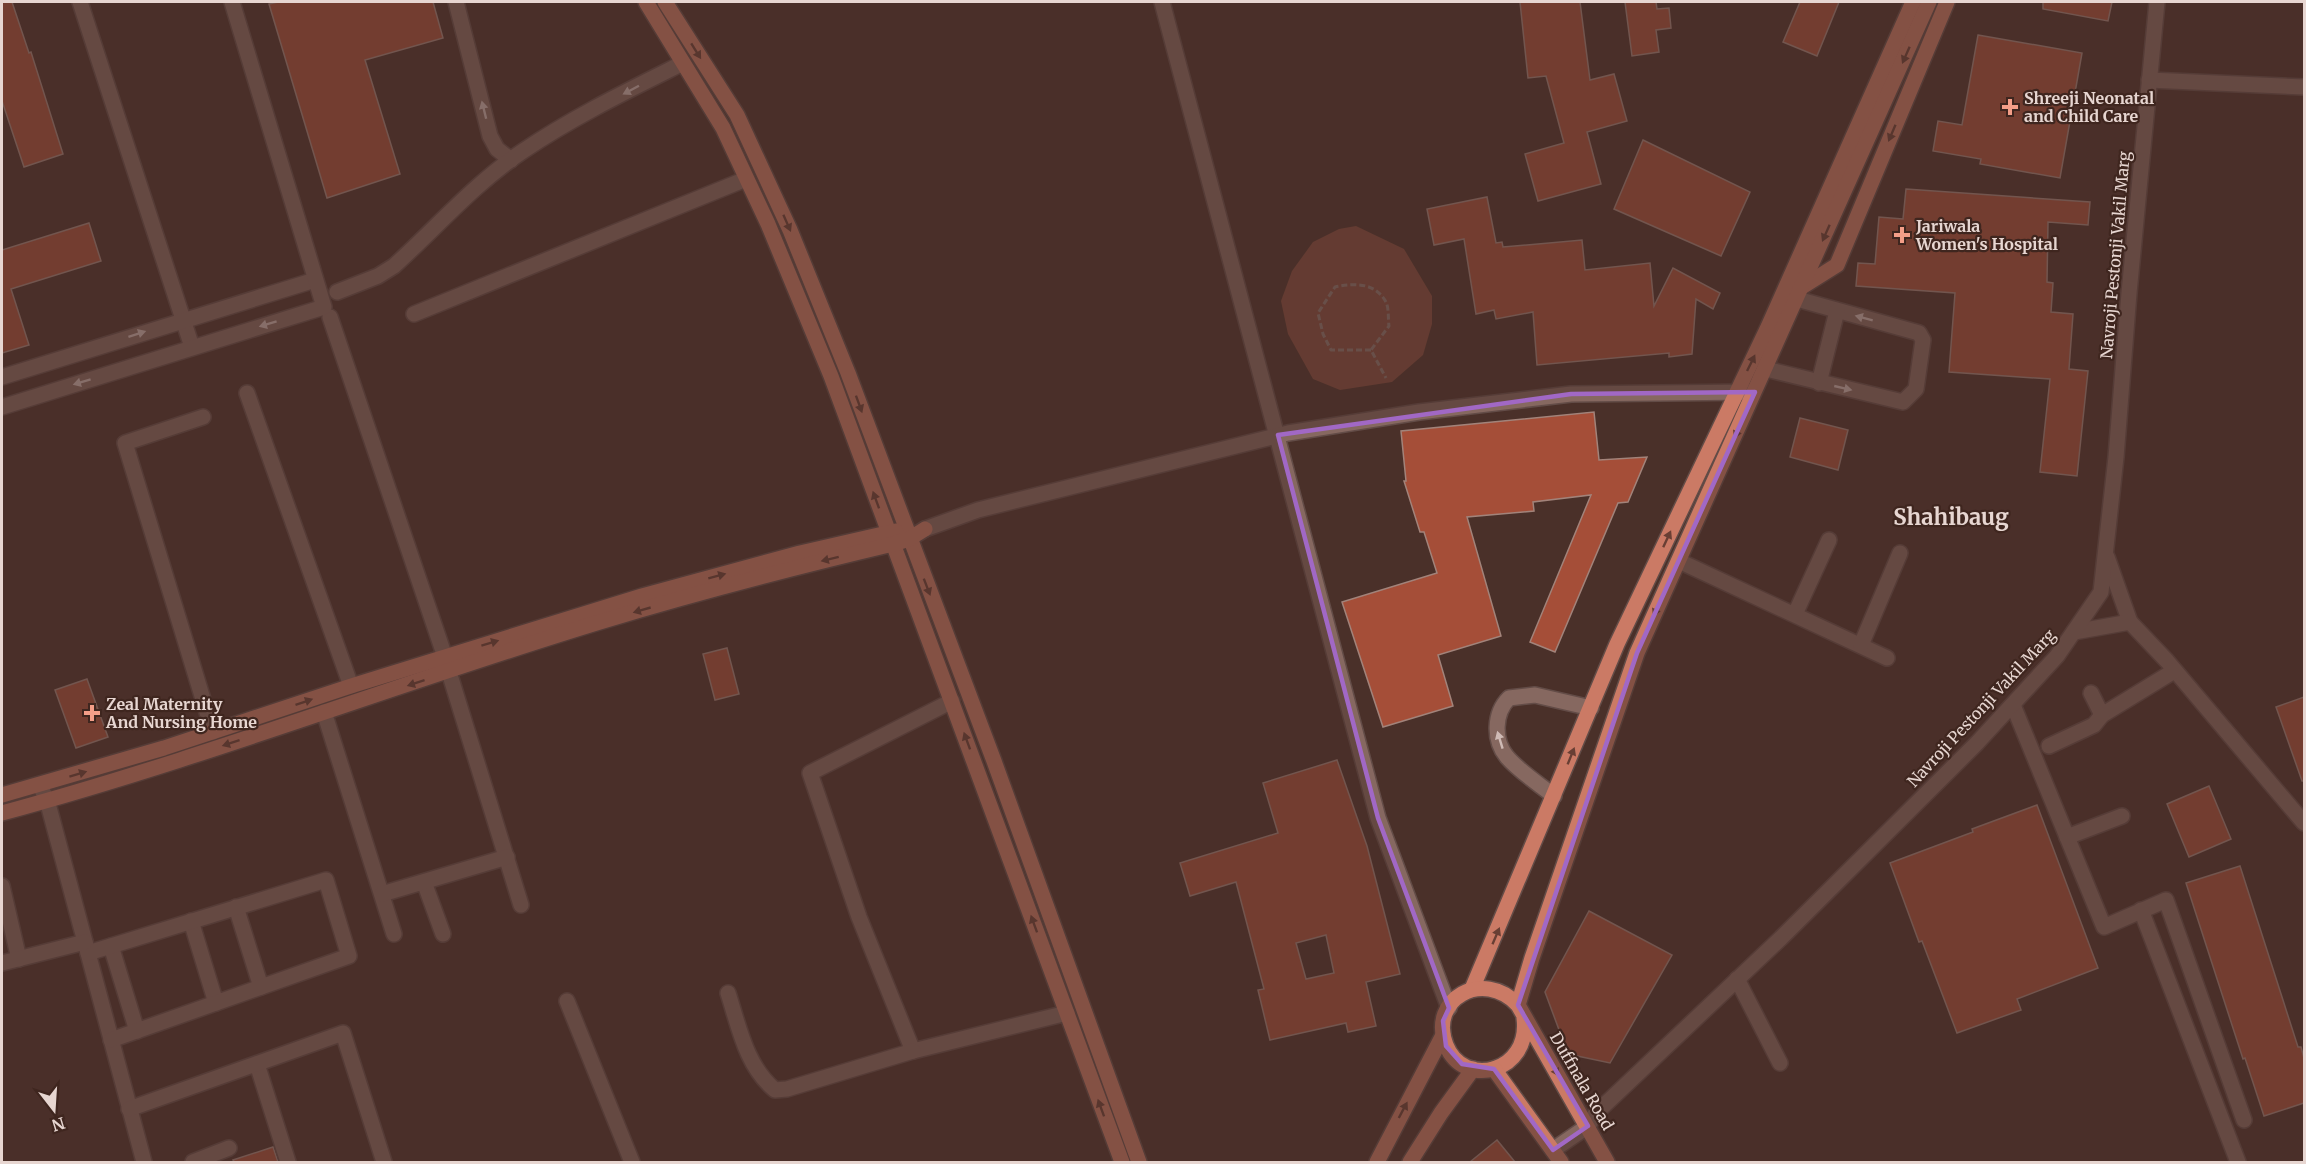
<svg xmlns="http://www.w3.org/2000/svg" width="2306" height="1164" font-family="Merriweather,serif">
  <rect width="100%" height="100%" fill="#4a3029"/>
  <path fill="#834b3c" d="M 1356,226 L 1404,249 L 1432,296 L 1432,324 L 1423,355 L 1392,382 L 1340,390 L 1313,379 L 1288,334 L 1281,301 L 1292,271 L 1313,242 L 1339,229 Z"/>
  <g fill="#a54e38" stroke="#a2837a" stroke-width="1.5" fill-rule="evenodd">
    <path d="M 2,2 L 12,2 L 29,53 L 31,52 L 63,154 L 24,167 L 2,101 Z"/>
    <path d="M 278,2 L 433,2 L 443,38 L 365,60 L 400,174 L 327,198 L 269,4 Z"/>
    <path d="M 1520,2 L 1580,2 L 1590,80 L 1614,74 L 1627,121 L 1587,132 L 1601,184 L 1538,201 L 1525,154 L 1564,143 L 1546,76 L 1528,78 Z"/>
    <path d="M 1625,2 L 1656,2 L 1657,9 L 1669,8 L 1671,28 L 1656,30 L 1659,52 L 1632,56 Z"/>
    <path d="M 1800,2 L 1839,2 L 1817,56 L 1783,42 Z"/>
    <path d="M 2043,2 L 2112,2 L 2108,21 L 2043,9 Z"/>
    <path d="M 1978,35 L 2082,53 L 2060,178 L 1980,164 L 1981,159 L 1933,151 L 1938,121 L 1962,125 Z"/>
    <path d="M 1643,140 L 1750,192 L 1721,256 L 1614,209 Z"/>
    <path d="M 1906,189 L 2090,202 L 2088,225 L 2048,222 L 2047,282 L 2053,283 L 2051,312 L 2073,314 L 2069,369 L 2088,371 L 2077,476 L 2040,472 L 2050,379 L 1949,372 L 1955,293 L 1856,286 L 1858,263 L 1875,264 L 1879,217 L 1903,219 Z"/>
    <path d="M 1487,197 L 1496,243 L 1502,242 L 1503,247 L 1582,240 L 1585,270 L 1650,263 L 1654,306 L 1673,268 L 1720,293 L 1713,309 L 1696,299 L 1692,354 L 1669,357 L 1669,353 L 1537,365 L 1533,312 L 1496,319 L 1494,310 L 1476,314 L 1464,239 L 1434,245 L 1427,209 Z"/>
    <path d="M 89,223 L 101,261 L 11,289 L 29,345 L 2,353 L 2,250 Z"/>
    <path d="M 1594,412 L 1599,460 L 1647,457 L 1628,502 L 1618,503 L 1555,652 L 1530,642 L 1591,495 L 1533,502 L 1534,511 L 1467,517 L 1501,636 L 1438,655 L 1453,706 L 1383,727 L 1342,602 L 1437,573 L 1424,532 L 1420,532 L 1404,481 L 1406,481 L 1401,431 Z"/>
    <path d="M 1800,418 L 1848,430 L 1838,470 L 1790,457 Z"/>
    <path d="M 727,648 L 739,694 L 715,700 L 703,654 Z"/>
    <path d="M 87,679 L 108,737 L 76,748 L 55,690 Z"/>
    <path d="M 2304,697 L 2304,781 L 2302,781 L 2276,707 Z"/>
    <path d="M 1337,760 L 1367,846 L 1400,974 L 1366,982 L 1376,1026 L 1348,1032 L 1346,1023 L 1270,1040 L 1258,990 L 1264,989 L 1236,882 L 1190,896 L 1180,863 L 1278,833 L 1263,783 ZM 1326,935 L 1334,973 L 1306,979 L 1296,943 Z"/>
    <path d="M 2209,786 L 2231,839 L 2189,857 L 2167,804 Z"/>
    <path d="M 2037,805 L 2098,968 L 2017,999 L 2021,1010 L 1957,1033 L 1922,941 L 1919,942 L 1890,863 L 1973,832 L 1972,829 Z"/>
    <path d="M 2240,866 L 2298,1047 L 2301,1047 L 2304,1058 L 2304,1103 L 2264,1116 L 2245,1058 L 2243,1059 L 2186,883 Z"/>
    <path d="M 1589,911 L 1672,955 L 1610,1063 L 1568,1054 L 1545,992 Z"/>
    <path d="M 1497,1140 L 1515,1162 L 1470,1162 Z"/>
    <path d="M 273,1147 L 278,1162 L 234,1162 L 233,1160 Z"/>
  </g>
  <g fill="none" stroke-linecap="round" stroke-linejoin="round">
    <defs>
      <g id="minor">
        <path d="M 80,2 L 192,347"/>
        <path d="M 456,2 L 490,136 L 497,149 L 511,160"/>
        <path d="M 1162,2 L 1378,818 L 1449,1008"/>
        <path d="M 2149,80 L 2304,87"/>
        <path d="M 337,292 L 378,276 L 394,266 C 437,227 475,183 523,151 C 573,117 629,90 683,63"/>
        <path d="M 414,314 L 746,179"/>
        <path d="M 330,317 L 445,657"/>
        <path d="M 1766,369 L 1903,402 L 1916,389 L 1923,340 L 1919,333 L 1797,299"/>
        <path d="M 2,377 L 315,280"/>
        <path d="M 1819,383 L 1837,311"/>
        <path d="M 247,393 L 351,686"/>
        <path d="M 2,407 L 324,307 L 232,2"/>
        <path d="M 203,417 L 125,443 L 213,732"/>
        <path d="M 925,529 L 978,510 L 1288,433 L 1419,412 L 1571,394 L 1750,392"/>
        <path d="M 2107,557 L 2130,622"/>
        <path d="M 1679,561 L 1887,658"/>
        <path d="M 1795,614 L 1829,540"/>
        <path d="M 2074,632 L 2130,622 L 2167,661 L 2304,823"/>
        <path d="M 1861,645 L 1900,553"/>
        <path d="M 449,672 L 521,905"/>
        <path d="M 2091,693 L 2102,715 L 2174,671"/>
        <path d="M 952,701 L 810,773 L 859,917 L 913,1051 L 1067,1013"/>
        <path d="M 2013,705 L 2104,927 L 2166,900 L 2244,1120"/>
        <path d="M 324,712 L 394,934"/>
        <path d="M 2049,746 L 2094,725 L 2102,715"/>
        <path d="M 40,786 L 47,800 L 144,1162"/>
        <path d="M 1554,796 C 1539,784 1520,772 1507,757 C 1493,740 1494,713 1509,698 L 1535,695 L 1591,708"/>
        <path d="M 2067,837 L 2122,816"/>
        <path d="M 424,882 L 443,934"/>
        <path d="M 2,886 L 19,959"/>
        <path d="M 382,894 L 507,857"/>
        <path d="M 236,907 L 261,987"/>
        <path d="M 2141,910 L 2238,1162"/>
        <path d="M 191,921 L 216,1003"/>
        <path d="M 111,946 L 137,1031"/>
        <path d="M 88,953 L 326,880 L 349,956 L 111,1040"/>
        <path d="M 2,963 L 85,942"/>
        <path d="M 1737,979 L 1780,1063"/>
        <path d="M 728,993 C 739,1027 746,1066 775,1090 L 787,1089 L 913,1051"/>
        <path d="M 567,1001 L 632,1162"/>
        <path d="M 257,1064 L 288,1162"/>
        <path d="M 129,1109 L 343,1033 L 384,1162"/>
        <path d="M 1553,1150 L 1588,1126 L 1596,1113 L 1781,938 L 1977,743 L 2057,656 L 2101,592 L 2116,457 L 2129,293 L 2157,2"/>
        <path d="M 193,1162 L 229,1148"/>
      </g>
      <g id="major">
        <path d="M 646,2 L 723,128 L 768,224 L 831,376 L 1122,1162"/>
        <path d="M 665,2 L 737,115 L 790,230 L 848,373 L 994,761 L 1139,1162"/>
        <path d="M 1802,287 L 1837,265 L 1947,2"/>
        <path d="M 2,795 L 164,748 L 351,686 L 642,596 L 800,553 L 896,531"/>
        <path d="M 2,813 C 205,758 402,682 603,621 C 699,592 796,567 893,544 L 909,539 L 925,529"/>
        <path d="M 1472,989 L 1617,644 L 1768,327 L 1913,2"/>
        <path d="M 1518,1005 L 1532,958 L 1637,653 L 1929,2"/>
        <path d="M 1524,1018 C 1531,1072 1464,1090 1446,1045 C 1428,999 1483,968 1518,1005 L 1607,1162"/>
        <path d="M 1494,1069 L 1561,1162"/>
        <path d="M 1377,1162 L 1443,1035"/>
        <path d="M 1410,1162 L 1441,1113 L 1473,1069"/>
      </g>
    </defs>
    <use href="#minor" stroke="#634c47" stroke-width="18"/>
    <use href="#major" stroke="#634c47" stroke-width="18"/>
    <path stroke="#8d7670" stroke-width="3" stroke-dasharray="6 3" stroke-linecap="butt" d="M 1371,350 L 1331,350 L 1323,334 L 1318,313 L 1335,287 C 1354,283 1375,282 1386,302 C 1389,308 1388,319 1389,326 L 1371,350 L 1386,378"/>
    <use href="#minor" stroke="#866860" stroke-width="15"/>
    <use href="#major" stroke="#cb7a65" stroke-width="15"/>
  </g>
  <defs><path id="oneway-solid" d="M-6-.8H1V-3.2L6.5 0L1 3.2V.8H-6Z" transform="scale(1.5)"/></defs>
  <g fill="#693f34">
    <use href="#oneway-solid" transform="translate(696 51) rotate(58)"/>
    <use href="#oneway-solid" transform="translate(1906 55) rotate(114)"/>
    <use href="#oneway-solid" transform="translate(1892 133) rotate(113)"/>
    <use href="#oneway-solid" transform="translate(787 223) rotate(66)"/>
    <use href="#oneway-solid" transform="translate(1826 233) rotate(114)"/>
    <use href="#oneway-solid" transform="translate(1751 363) rotate(-64)"/>
    <use href="#oneway-solid" transform="translate(859 404) rotate(70)"/>
    <use href="#oneway-solid" transform="translate(1738 430) rotate(114)"/>
    <use href="#oneway-solid" transform="translate(876 500) rotate(-110)"/>
    <use href="#oneway-solid" transform="translate(1667 539) rotate(-65)"/>
    <use href="#oneway-solid" transform="translate(830 559) rotate(166)"/>
    <use href="#oneway-solid" transform="translate(717 576) rotate(-15)"/>
    <use href="#oneway-solid" transform="translate(927 587) rotate(69)"/>
    <use href="#oneway-solid" transform="translate(1657 608) rotate(114)"/>
    <use href="#oneway-solid" transform="translate(642 610) rotate(164)"/>
    <use href="#oneway-solid" transform="translate(490 643) rotate(-17)"/>
    <use href="#oneway-solid" transform="translate(416 683) rotate(162)"/>
    <use href="#oneway-solid" transform="translate(304 702) rotate(-19)"/>
    <use href="#oneway-solid" transform="translate(967 741) rotate(-110)"/>
    <use href="#oneway-solid" transform="translate(231 743) rotate(162)"/>
    <use href="#oneway-solid" transform="translate(1571 756) rotate(-68)"/>
    <use href="#oneway-solid" transform="translate(78 774) rotate(-17)"/>
    <use href="#oneway-solid" transform="translate(1034 924) rotate(-110)"/>
    <use href="#oneway-solid" transform="translate(1496 936) rotate(-67)"/>
    <use href="#oneway-solid" transform="translate(1554 1068) rotate(60)"/>
    <use href="#oneway-solid" transform="translate(1101 1108) rotate(-110)"/>
    <use href="#oneway-solid" transform="translate(1403 1110) rotate(-62)"/>
  </g>
  <g fill="#cfbab5">
    <use href="#oneway-solid" transform="translate(631 90) rotate(152)"/>
    <use href="#oneway-solid" transform="translate(484 110) rotate(-104)"/>
    <use href="#oneway-solid" transform="translate(1864 318) rotate(-165)"/>
    <use href="#oneway-solid" transform="translate(268 324) rotate(163)"/>
    <use href="#oneway-solid" transform="translate(137 334) rotate(-18)"/>
    <use href="#oneway-solid" transform="translate(82 382) rotate(163)"/>
    <use href="#oneway-solid" transform="translate(1843 388) rotate(13)"/>
    <use href="#oneway-solid" transform="translate(1500 740) rotate(-107)"/>
  </g>
  <path d="M0 0H2306V1164H0ZM 1755,392 L 1637,653 L 1518,1005 L 1588,1126 L 1553,1150 L 1494,1069 L 1462,1064 L 1446,1046 L 1443,1021 L 1449,1008 L 1378,818 L 1278,435 L 1571,394 Z" fill="#4a3029" fill-opacity=".55" fill-rule="evenodd"/>
  <path fill="none" stroke="#a168c5" stroke-width="4.5" stroke-linejoin="round" d="M 1755,392 L 1637,653 L 1518,1005 L 1588,1126 L 1553,1150 L 1494,1069 L 1462,1064 L 1446,1046 L 1443,1021 L 1449,1008 L 1378,818 L 1278,435 L 1571,394 Z"/>
  <g fill="#f49e88" stroke="#3f261f" stroke-width="2">
    <path d="M2007 98h6v6h6v6h-6v6h-6v-6h-6v-6h6z"/>
    <path d="M1899 226h6v6h6v6h-6v6h-6v-6h-6v-6h6z"/>
    <path d="M89 704h6v6h6v6h-6v6h-6v-6h-6v-6h6z"/>
  </g>
  <g text-anchor="middle" dominant-baseline="central" stroke-width="4.5" stroke-linejoin="round" paint-order="stroke">
    <g font-size="16" font-weight="bold" fill="#e7d6d1" stroke="#3f261f" text-anchor="start">
      <text x="2024" y="98">Shreeji Neonatal<tspan x="2024" dy="18">and Child Care</tspan></text>
      <text x="1916" y="226">Jariwala<tspan x="1916" dy="18">Women's Hospital</tspan></text>
      <text x="106" y="704">Zeal Maternity<tspan x="106" dy="18">And Nursing Home</tspan></text>
    </g>
    <g font-size="16" fill="#e7d6d1" stroke="#3f261f">
      <text transform="translate(2115 255) rotate(-85)">Navroji Pestonji Vakil Marg</text>
      <text transform="translate(1981 708) rotate(-47)">Navroji Pestonji Vakil Marg</text>
      <text transform="translate(1582 1081) rotate(60)">Duffnala Road</text>
    </g>
    <g font-size="22" font-weight="bold" fill="#e7d6d1" stroke="#3f261f">
      <text x="1951" y="517">Shahibaug</text>
    </g>
  </g>
  <rect width="2306" height="1164" fill="none" stroke="#e7d6d1" stroke-width="6"/>
  <g transform="translate(54 1110) rotate(163)" stroke="#3f261f" stroke-width="4.5" paint-order="stroke">
  <path d="M0-4.5L10 22L0 15L-10 22Z" fill="#e7d6d1"/>
  <text y="-9" font-size="16" font-weight="bold" text-anchor="middle" fill="#e7d6d1">N</text>
  </g>
</svg>
